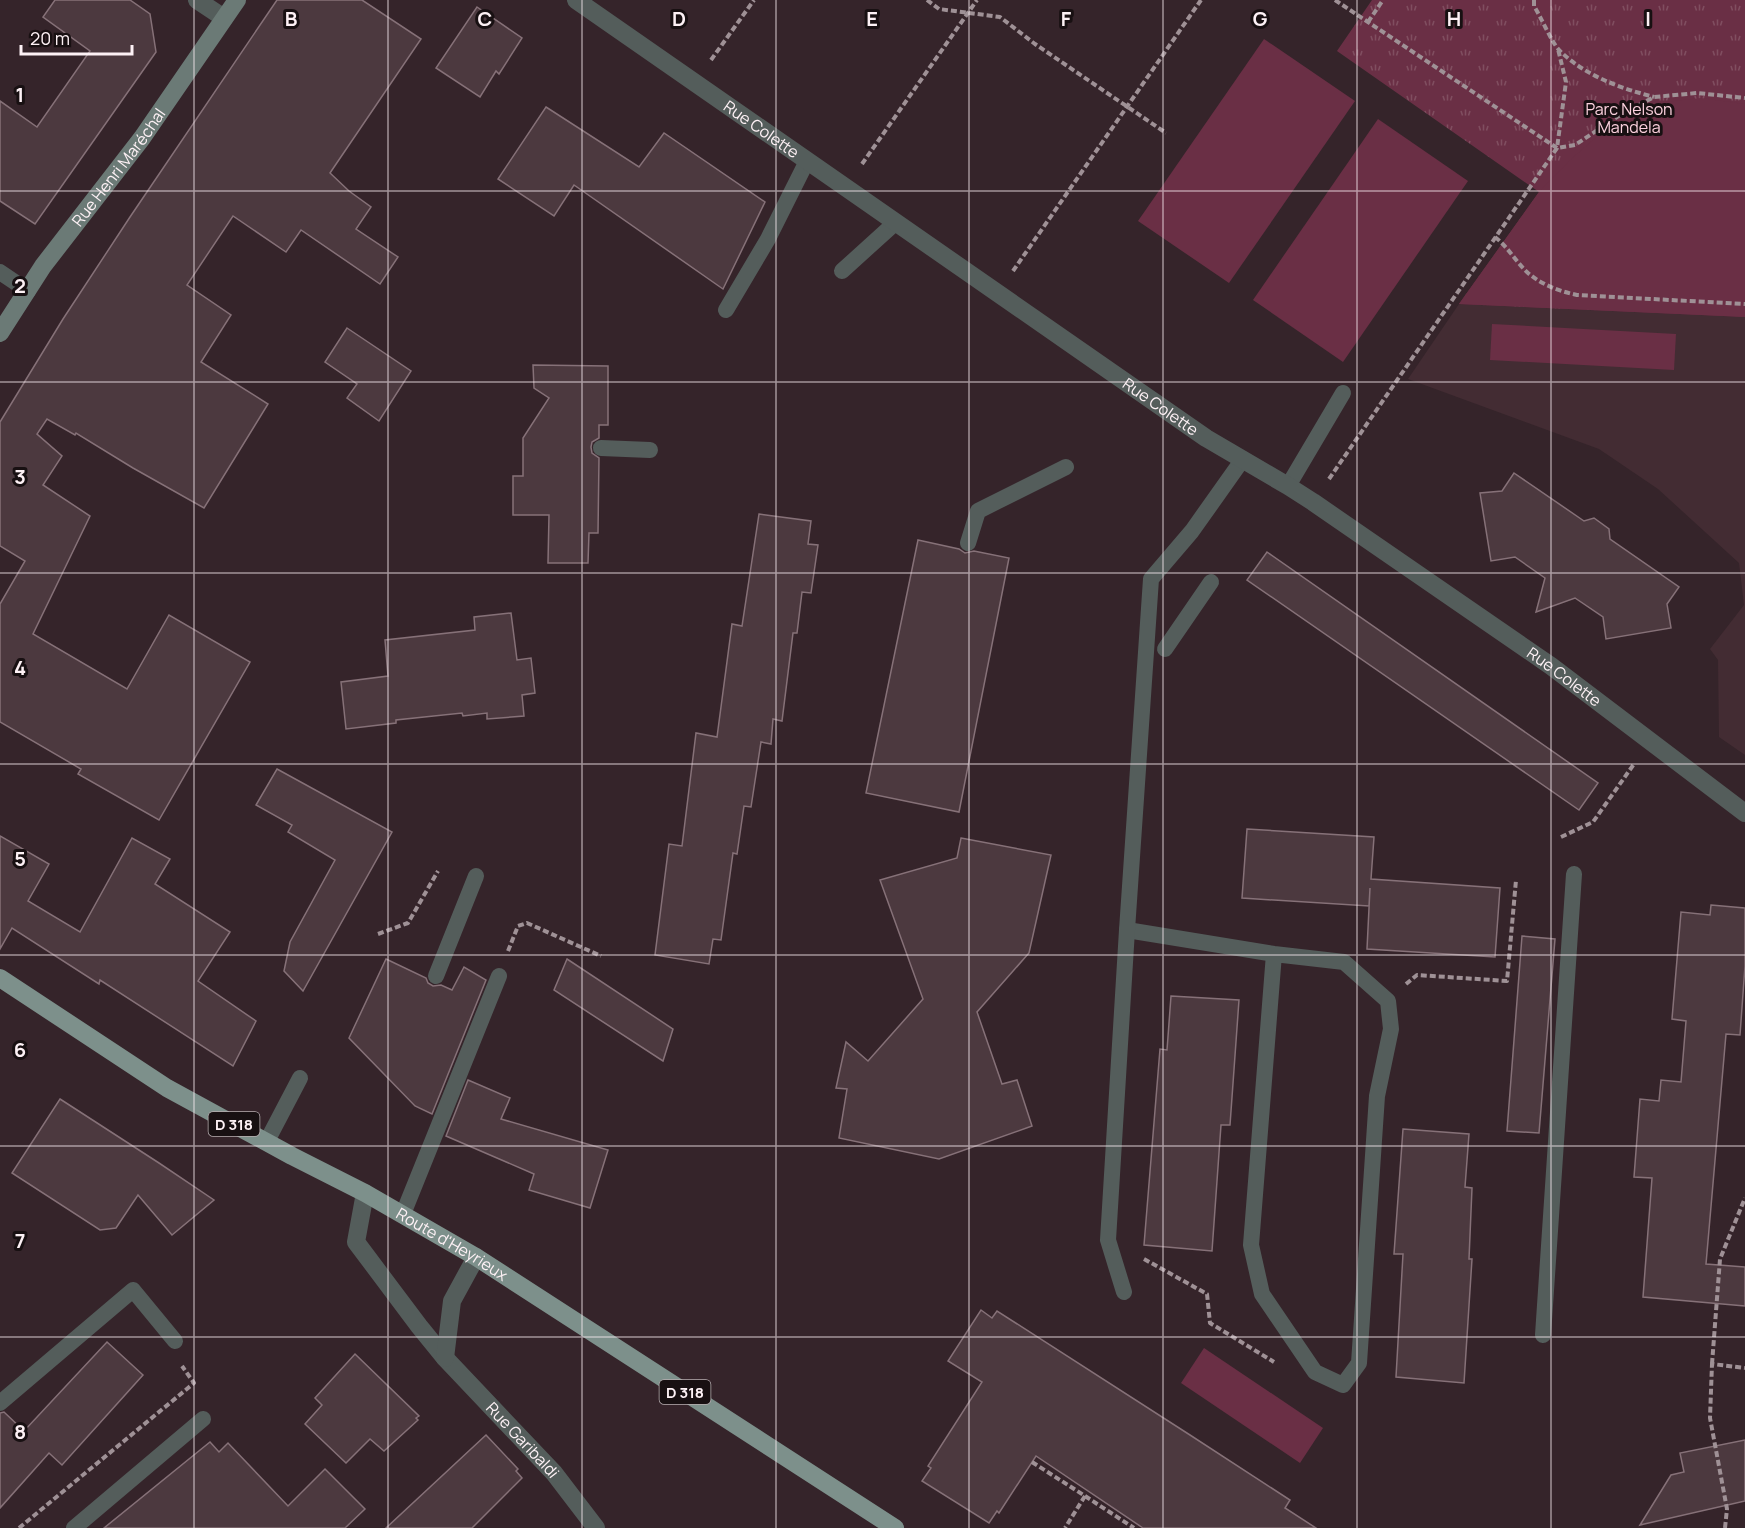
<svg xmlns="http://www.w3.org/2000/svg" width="1745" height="1528" font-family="Manrope,sans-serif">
  <defs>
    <pattern id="park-tufts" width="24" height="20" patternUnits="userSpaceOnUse" patternTransform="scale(1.5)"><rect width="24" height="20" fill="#6a2f45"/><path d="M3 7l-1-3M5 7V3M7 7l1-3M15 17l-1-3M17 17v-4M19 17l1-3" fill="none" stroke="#804e60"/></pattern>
  </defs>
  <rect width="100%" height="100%" fill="#35242a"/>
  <path fill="#432c33" d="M 1459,304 L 1745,317 L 1745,755 L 1719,737 L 1718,660 L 1710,649 L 1744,605 L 1739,563 L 1658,489 L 1599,449 L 1408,379 Z"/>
  <path fill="url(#park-tufts)" d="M 1372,0 L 1745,0 L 1745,317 L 1459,304 L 1539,192 L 1337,51 Z"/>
  <g fill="#6a2f45">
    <path d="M 1264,39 L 1355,101 L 1229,283 L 1138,221 Z"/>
    <path d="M 1701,98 L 1745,104 L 1745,317 L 1459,304 L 1539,192 L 1570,160 L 1615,121 L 1656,103 Z"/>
    <path d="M 1378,119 L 1468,181 L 1343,362 L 1253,300 Z"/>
    <path d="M 1492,324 L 1676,334 L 1674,370 L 1490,360 Z"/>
    <path d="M 1204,1348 L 1323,1428 L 1300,1463 L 1181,1383 Z"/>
  </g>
  <g fill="#4c393f" stroke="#867178" stroke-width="1.5">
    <path d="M 55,0 L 130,0 L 150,14 L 156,52 L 35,224 L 0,201 L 0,101 L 37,127 L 90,51 L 43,17 Z"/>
    <path d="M 277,0 L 362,0 L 421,39 L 330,173 L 349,191 L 371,207 L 356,229 L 398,257 L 380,284 L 301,230 L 286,252 L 233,216 L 187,285 L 231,315 L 201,362 L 268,404 L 204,508 L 133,468 L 76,433 L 75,435 L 47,419 L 37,434 L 62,456 L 43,485 L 90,516 L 33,634 L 127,689 L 169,615 L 250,662 L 159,820 L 78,774 L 81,769 L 0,722 L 0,604 L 25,561 L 0,546 L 0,422 L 63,319 L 130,217 Z"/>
    <path d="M 477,7 L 522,38 L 499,74 L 496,71 L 480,97 L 436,68 Z"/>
    <path d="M 546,107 L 639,167 L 664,133 L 765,202 L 723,289 L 574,185 L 554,216 L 498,179 Z"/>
    <path d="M 347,328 L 411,371 L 379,421 L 347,398 L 357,384 L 325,362 Z"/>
    <path d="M 533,365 L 608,366 L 608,425 L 599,425 L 599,438 L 592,442 L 591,447 L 592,453 L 599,458 L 598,533 L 589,533 L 588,563 L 548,563 L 549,515 L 513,515 L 513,476 L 523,476 L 523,438 L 549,398 L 534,388 Z"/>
    <path d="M 1514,473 L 1584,521 L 1594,518 L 1609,529 L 1610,539 L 1679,587 L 1667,604 L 1671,628 L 1606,639 L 1603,617 L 1575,598 L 1536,612 L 1545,578 L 1515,557 L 1491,561 L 1480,493 L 1502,491 Z"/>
    <path d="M 759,514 L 811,521 L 808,544 L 818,545 L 811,593 L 802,592 L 797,633 L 793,633 L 782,721 L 773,719 L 771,744 L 761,742 L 751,807 L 744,806 L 737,854 L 733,853 L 721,940 L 713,939 L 709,964 L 655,955 L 669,844 L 682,846 L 696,733 L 717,737 L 732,624 L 742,626 Z"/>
    <path d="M 918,540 L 959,549 L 965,553 L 974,551 L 1009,558 L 959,812 L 866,793 Z"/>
    <path d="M 1267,552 L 1598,783 L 1579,810 L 1247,580 Z"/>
    <path d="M 511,613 L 517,660 L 531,658 L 535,693 L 522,695 L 524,716 L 487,719 L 487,713 L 463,716 L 462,713 L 396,720 L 396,723 L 346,729 L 341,682 L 388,676 L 385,640 L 475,630 L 474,617 Z"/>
    <path d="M 277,769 L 392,832 L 303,991 L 284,971 L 290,942 L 335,860 L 288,832 L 292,825 L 256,805 Z"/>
    <path d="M 1247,829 L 1374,837 L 1371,879 L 1500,888 L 1495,957 L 1367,949 L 1370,888 L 1369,906 L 1242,898 Z"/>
    <path d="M 0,836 L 49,864 L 28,901 L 80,932 L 132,838 L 170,859 L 155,884 L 230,932 L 198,981 L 256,1021 L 233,1066 L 100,980 L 99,984 L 12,928 L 0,949 Z"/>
    <path d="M 961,838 L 1051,855 L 1029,953 L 977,1012 L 1002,1084 L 1017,1080 L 1032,1126 L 939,1159 L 839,1138 L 847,1089 L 836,1088 L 846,1042 L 868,1061 L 923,999 L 880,880 L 957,858 Z"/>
    <path d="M 1711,905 L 1745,908 L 1745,966 L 1740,1035 L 1726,1034 L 1706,1264 L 1745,1267 L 1745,1306 L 1643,1297 L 1652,1178 L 1634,1177 L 1640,1099 L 1659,1101 L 1661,1080 L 1681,1082 L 1686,1021 L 1672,1019 L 1681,912 L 1710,915 Z"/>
    <path d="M 1522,936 L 1555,939 L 1539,1133 L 1507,1131 Z"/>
    <path d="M 386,959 L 426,978 L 428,983 L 433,986 L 441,985 L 452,990 L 464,967 L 486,980 L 432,1114 L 415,1106 L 349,1038 Z"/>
    <path d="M 567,959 L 673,1029 L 663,1061 L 554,990 Z"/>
    <path d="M 1171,996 L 1239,1000 L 1230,1125 L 1221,1125 L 1212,1251 L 1144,1245 L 1160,1049 L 1167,1050 Z"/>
    <path d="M 468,1080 L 510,1098 L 501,1119 L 608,1150 L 590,1208 L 529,1190 L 534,1174 L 446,1136 Z"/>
    <path d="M 60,1099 L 159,1163 L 214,1200 L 172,1235 L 138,1195 L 116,1228 L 100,1230 L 12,1173 Z"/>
    <path d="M 1403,1129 L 1469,1134 L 1465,1187 L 1472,1188 L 1469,1259 L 1472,1259 L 1464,1383 L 1396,1377 L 1403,1254 L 1394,1254 Z"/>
    <path d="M 981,1310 L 992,1318 L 997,1311 L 1190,1435 L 1290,1500 L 1285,1508 L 1316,1528 L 1143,1528 L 1036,1456 L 999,1513 L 997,1511 L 989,1523 L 922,1481 L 931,1468 L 928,1466 L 982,1382 L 948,1361 Z"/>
    <path d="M 107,1342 L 143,1375 L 62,1465 L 49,1453 L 0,1508 L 0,1413 L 4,1412 L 24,1431 Z"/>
    <path d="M 355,1354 L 419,1416 L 416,1418 L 418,1420 L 384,1451 L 370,1439 L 346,1463 L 305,1424 L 322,1405 L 315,1398 Z"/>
    <path d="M 486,1435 L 518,1469 L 516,1471 L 522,1478 L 472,1528 L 386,1528 Z"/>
    <path d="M 1745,1440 L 1745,1501 L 1640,1525 L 1671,1475 L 1684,1472 L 1680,1453 Z"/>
    <path d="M 210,1442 L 219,1452 L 228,1443 L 288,1506 L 325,1469 L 365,1509 L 345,1528 L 104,1528 Z"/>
  </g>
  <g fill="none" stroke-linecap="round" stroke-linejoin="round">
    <g stroke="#9f9196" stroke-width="4" stroke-dasharray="6 3" stroke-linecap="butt">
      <path d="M 927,0 L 939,9 L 1000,17 L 1035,44 L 1166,133"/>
      <path d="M 1335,0 L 1557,148 L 1575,145 L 1617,117 L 1654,97 L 1697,93 L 1745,98"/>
      <path d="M 1534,0 L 1534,6 C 1541,17 1551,41 1559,50 C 1585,76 1620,88 1654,97"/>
      <path d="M 1368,22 L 1383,0"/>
      <path d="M 711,60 L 754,0"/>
      <path d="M 862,164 L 977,0"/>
      <path d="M 1495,237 C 1508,247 1516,262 1528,273 C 1542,285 1559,291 1577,295 L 1745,304"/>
      <path d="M 1013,271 L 1201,0"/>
      <path d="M 1329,479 L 1557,148 L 1566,82 L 1558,49"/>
      <path d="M 1561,837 L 1593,822 L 1634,764"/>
      <path d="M 378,934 L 408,923 L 438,871"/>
      <path d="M 508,951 L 518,926 L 527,923 L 601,956"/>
      <path d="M 1406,984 L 1417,975 L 1507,981 L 1516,880"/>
      <path d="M 1144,1259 L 1207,1294 L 1210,1323 L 1274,1362"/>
      <path d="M 1712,1364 L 1720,1259 L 1745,1198"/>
      <path d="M 1032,1462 L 1085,1496 L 1065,1528"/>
      <path d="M 1085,1496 L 1134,1528"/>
      <path d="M 19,1528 L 194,1383 L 182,1366"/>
      <path d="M 1725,1528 L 1727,1509 L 1710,1418 L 1712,1364 L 1745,1368"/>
    </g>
    <g stroke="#545d5b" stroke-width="16">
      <path d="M 842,271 L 895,223"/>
      <path d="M 0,272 L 28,291"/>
      <path d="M 726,310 L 768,239 L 807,161"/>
      <path d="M 601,448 L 650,450"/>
      <path d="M 1288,486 L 1343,393"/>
      <path d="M 968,543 L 978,511 L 1066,467"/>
      <path d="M 1165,649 L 1211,582"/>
      <path d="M 1127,930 L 1274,954 L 1344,962 L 1388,1001 L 1391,1029 L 1377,1096 L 1359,1363 L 1343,1385 L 1315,1372 L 1262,1294 L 1251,1245 L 1274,954"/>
      <path d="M 436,976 L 476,876"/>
      <path d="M 267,1141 L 300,1078"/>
      <path d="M 403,1214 L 499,976"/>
      <path d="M 1124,1292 L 1108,1240 L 1127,930 L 1151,579 L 1192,531 L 1243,459"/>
      <path d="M 1543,1335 L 1574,874"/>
      <path d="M 0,1403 L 133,1290 L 175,1341"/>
      <path d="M 74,1528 L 203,1419"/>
    </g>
    <g stroke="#545d5b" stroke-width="18">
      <path d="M 197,0 L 224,18"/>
      <path id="s1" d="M 576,0 L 1206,438 L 1288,486 L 1313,502 L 1551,666 L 1745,813"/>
      <path id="s2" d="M 365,1193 L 356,1242 L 419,1326 L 445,1358 L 554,1473 L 596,1528"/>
      <path d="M 445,1358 L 452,1301 L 476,1257"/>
    </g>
    <path stroke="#6b7a76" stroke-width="18" id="s3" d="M 0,333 L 43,266 L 142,138 L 237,0"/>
    <path stroke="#7d908b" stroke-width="18" id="s4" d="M 0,978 L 167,1088 L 292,1156 L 365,1193 L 476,1257 L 895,1528"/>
  </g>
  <path fill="none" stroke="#fdf1f5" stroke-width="1.5" stroke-opacity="0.55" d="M 194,0 L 194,1528M 388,0 L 388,1528M 582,0 L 582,1528M 776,0 L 776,1528M 969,0 L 969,1528M 1163,0 L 1163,1528M 1357,0 L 1357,1528M 1551,0 L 1551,1528M 0,191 L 1745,191M 0,382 L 1745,382M 0,573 L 1745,573M 0,764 L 1745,764M 0,955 L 1745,955M 0,1146 L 1745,1146M 0,1337 L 1745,1337"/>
  <g text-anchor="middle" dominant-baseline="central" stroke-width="6" stroke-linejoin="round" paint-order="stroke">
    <g fill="#181012" stroke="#b8aeb1" stroke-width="1.5">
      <rect x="208.5" y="1112" width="51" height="24" rx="4.5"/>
      <rect x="659.5" y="1380" width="51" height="24" rx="4.5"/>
    </g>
    <g font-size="15" font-weight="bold" fill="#fdf1f5">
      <text x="234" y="1124">D 318</text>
      <text x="685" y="1392">D 318</text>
    </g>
    <g font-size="16" fill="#fcd1de" stroke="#181012">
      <text x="1629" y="109">Parc Nelson<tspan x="1629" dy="18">Mandela</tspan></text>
    </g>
    <g font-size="16" fill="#fdf1f5" stroke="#181012">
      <text stroke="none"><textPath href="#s1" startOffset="226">Rue Colette</textPath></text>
      <text stroke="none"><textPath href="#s3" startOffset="204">Rue Henri Maréchal</textPath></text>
      <text stroke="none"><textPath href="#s1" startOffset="712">Rue Colette</textPath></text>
      <text stroke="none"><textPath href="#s1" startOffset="1198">Rue Colette</textPath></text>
      <text stroke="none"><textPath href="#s4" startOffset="525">Route d'Heyrieux</textPath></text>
      <text stroke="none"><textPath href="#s2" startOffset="309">Rue Garibaldi</textPath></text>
    </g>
  </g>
  <g font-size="20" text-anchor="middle" font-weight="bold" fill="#fdf1f5" stroke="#181012" stroke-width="6" stroke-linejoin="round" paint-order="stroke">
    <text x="291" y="26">B</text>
    <text x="485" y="26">C</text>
    <text x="679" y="26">D</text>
    <text x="872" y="26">E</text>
    <text x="1066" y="26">F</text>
    <text x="1260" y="26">G</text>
    <text x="1454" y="26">H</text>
    <text x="1648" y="26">I</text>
    <text x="20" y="102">1</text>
    <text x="20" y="293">2</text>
    <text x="20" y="484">3</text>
    <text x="20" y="675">4</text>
    <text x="20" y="866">5</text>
    <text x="20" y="1057">6</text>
    <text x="20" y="1248">7</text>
    <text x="20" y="1439">8</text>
  </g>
  <path d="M21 45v9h111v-9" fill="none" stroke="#fdf1f5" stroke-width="3"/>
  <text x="30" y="45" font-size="18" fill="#fdf1f5" stroke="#181012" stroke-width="4.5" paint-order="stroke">20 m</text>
</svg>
